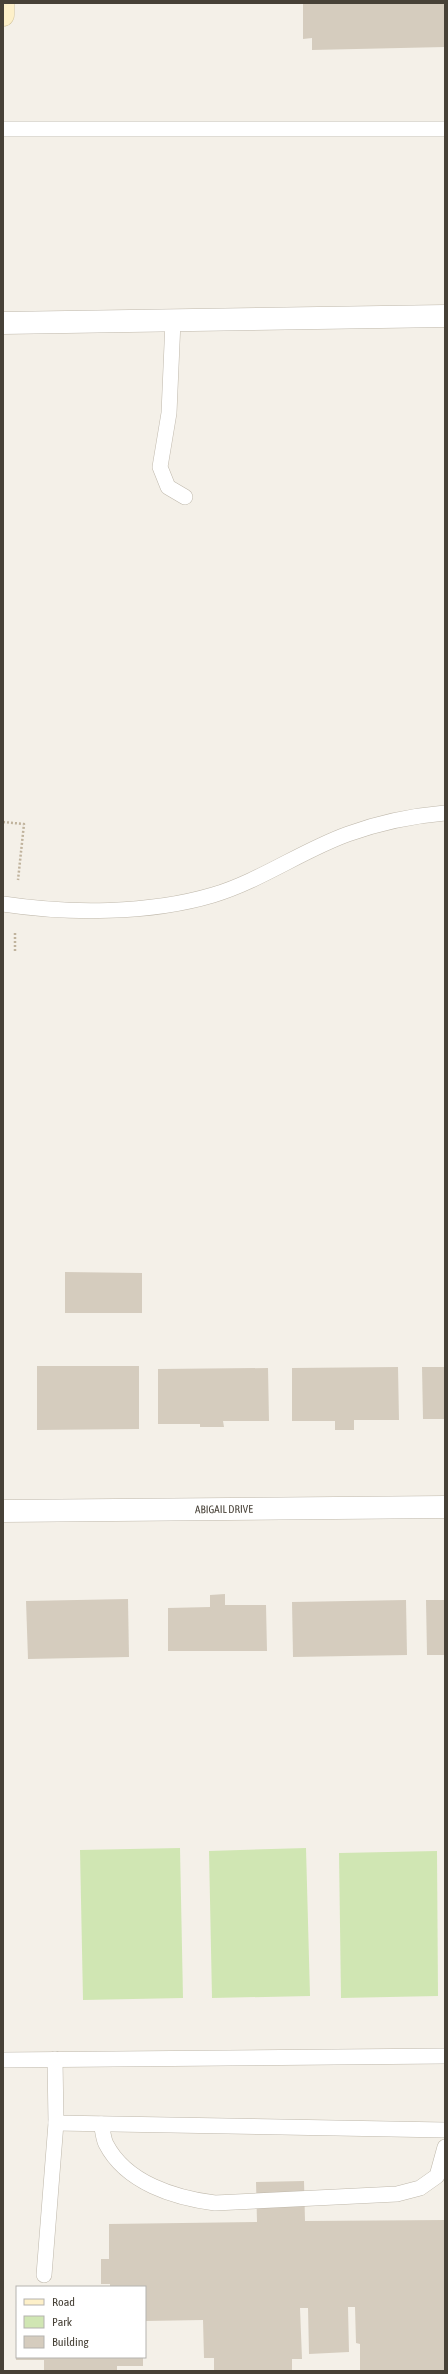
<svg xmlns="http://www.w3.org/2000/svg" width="448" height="2374" font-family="'Asap Condensed',sans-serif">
  <rect width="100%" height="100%" fill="#f4f0e8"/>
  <g fill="#d0e6b3">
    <path d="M 180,1848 L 183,1998 L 83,2000 L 80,1850 Z"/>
    <path d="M 306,1848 L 310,1996 L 212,1998 L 209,1851 Z"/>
    <path d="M 437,1851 L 438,1996 L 341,1998 L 339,1853 Z"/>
  </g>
  <g fill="#d5ccbe">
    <path d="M 303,3 L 445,3 L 445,47 L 312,50 L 312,38 L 303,39 Z"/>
    <path d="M 65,1272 L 142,1273 L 142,1313 L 65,1313 Z"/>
    <path d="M 37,1366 L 139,1366 L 139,1429 L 37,1430 Z"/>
    <path d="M 398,1367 L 399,1420 L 354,1420 L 354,1430 L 335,1430 L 335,1421 L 292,1421 L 292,1368 Z"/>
    <path d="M 422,1367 L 445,1367 L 445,1419 L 423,1419 Z"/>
    <path d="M 268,1368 L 269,1421 L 223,1421 L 224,1427 L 200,1427 L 200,1424 L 158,1424 L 158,1369 Z"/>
    <path d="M 225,1594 L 225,1605 L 266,1605 L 267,1651 L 168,1651 L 168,1608 L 210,1607 L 210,1595 Z"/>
    <path d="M 128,1599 L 129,1657 L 28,1659 L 26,1601 Z"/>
    <path d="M 406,1600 L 407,1655 L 293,1657 L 292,1602 Z"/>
    <path d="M 426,1600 L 445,1600 L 445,1655 L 427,1655 Z"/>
    <path d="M 304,2181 L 305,2221 L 445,2220 L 445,2371 L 360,2371 L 360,2344 L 356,2343 L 355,2307 L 348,2307 L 349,2352 L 309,2354 L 308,2308 L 300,2308 L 302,2359 L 292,2359 L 292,2371 L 214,2371 L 214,2358 L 204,2358 L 203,2320 L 145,2321 L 145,2287 L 110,2287 L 110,2284 L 101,2284 L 101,2259 L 109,2259 L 109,2224 L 257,2222 L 256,2182 Z"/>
    <path d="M 16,2357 L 143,2357 L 143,2366 L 117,2366 L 117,2371 L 44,2371 L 44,2360 L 16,2360 Z"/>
  </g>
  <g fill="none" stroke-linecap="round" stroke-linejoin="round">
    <defs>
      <g id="lane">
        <path d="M 3,129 L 445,129"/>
        <path d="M 173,321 L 169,413 L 160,467 L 168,487 L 185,497"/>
        <path d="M 3,904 C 69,914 149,914 213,895 C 260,881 303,850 348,834 C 381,822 410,816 445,813"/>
        <path d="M 55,2059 L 56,2123 L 445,2130"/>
        <path d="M 3,2060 L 445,2056"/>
        <path d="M 101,2124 C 103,2130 103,2138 106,2144 C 126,2183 175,2198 215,2203 L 397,2194 L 420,2188 L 437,2176 L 445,2147"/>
        <path d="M 44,2275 L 56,2123"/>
      </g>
      <g id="street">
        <path d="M 3,323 L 445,316"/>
        <path id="s1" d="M 3,1511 L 445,1507"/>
      </g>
      <path id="secondary" d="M 3,15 L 3,3"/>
    </defs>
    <use href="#lane" stroke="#bfb8ab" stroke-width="16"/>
    <use href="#street" stroke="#bfb8ab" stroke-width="23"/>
    <use href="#secondary" stroke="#d2c399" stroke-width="23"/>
    <g stroke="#c0b39d" stroke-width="2.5" stroke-dasharray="2 2" stroke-linecap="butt">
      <path d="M 3,822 L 24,824 L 18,880"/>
      <path d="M 15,951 L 15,933"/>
    </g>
    <use href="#lane" stroke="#fff" stroke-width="15"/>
    <use href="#street" stroke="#fff" stroke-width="22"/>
    <use href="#secondary" stroke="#fdf0c9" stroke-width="22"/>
  </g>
  <g text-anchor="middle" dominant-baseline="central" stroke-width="3" stroke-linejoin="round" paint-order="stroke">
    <g font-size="11" fill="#474137" stroke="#fff">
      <text stroke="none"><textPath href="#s1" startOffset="221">ABIGAIL DRIVE</textPath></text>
    </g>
  </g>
  <rect width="448" height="2374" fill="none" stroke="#474137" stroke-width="8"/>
  <rect x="16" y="2286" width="130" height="72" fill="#ffffff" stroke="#b5b3af"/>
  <rect x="24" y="2299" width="20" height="6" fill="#fdf0c9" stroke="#b5b3af"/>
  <text x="52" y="2306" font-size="12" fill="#474137">Road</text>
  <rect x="24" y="2316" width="20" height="12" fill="#d0e6b3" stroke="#b5b3af"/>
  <text x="52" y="2326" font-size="12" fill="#474137">Park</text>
  <rect x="24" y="2336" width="20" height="12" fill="#d5ccbe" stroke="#b5b3af"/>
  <text x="52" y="2346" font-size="12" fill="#474137">Building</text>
</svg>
